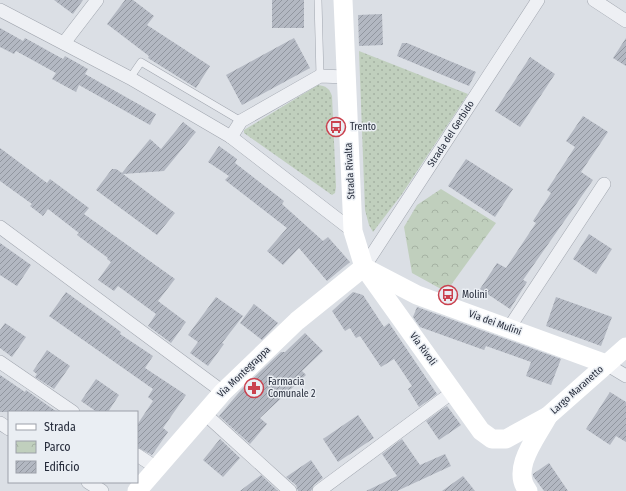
<svg xmlns="http://www.w3.org/2000/svg" width="626" height="491" font-family="'Fira Sans Condensed',sans-serif">
  <defs>
    <pattern id="park-crowns" width="20" height="18" patternUnits="userSpaceOnUse"><rect width="20" height="18" fill="#c0cfbd"/><path d="M2 6a3 3 0 1 1 6 0M12 15a3 3 0 1 1 6 0" fill="none" stroke="#a5b2a3"/></pattern>
    <pattern id="garden-dots" width="8" height="8" patternUnits="userSpaceOnUse"><rect width="8" height="8" fill="#c0cfbd"/><path d="M2 2h.1M6 6h.1" fill="none" stroke="#a5b2a3" stroke-width="1.8" stroke-linecap="round"/></pattern>
    <pattern id="building-hatch" width="6" height="6" patternUnits="userSpaceOnUse"><rect width="6" height="6" fill="#b3b8c2"/><path d="M-1 1l2-2M0 6l6-6M5 7l2-2" fill="none" stroke="#91969f"/></pattern>
  </defs>
  <rect width="100%" height="100%" fill="#dbdfe5"/>
  <path fill="url(#park-crowns)" d="M 441,189 L 496,223 L 451,285 L 441,289 L 412,273 L 404,227 L 417,205 Z"/>
  <g fill="url(#garden-dots)">
    <path d="M 359,51 L 468,94 L 402,194 L 373,232 L 369,225 L 365,210 Z"/>
    <path d="M 318,85 C 326,86 329,88 332,96 L 336,187 L 335,193 L 332,195 L 244,133 L 244,130 Z"/>
  </g>
  <g fill="url(#building-hatch)">
    <path d="M 54,0 L 83,0 L 73,14 Z"/>
    <path d="M 125,0 L 133,0 L 154,16 L 147,25 L 210,66 L 196,88 L 148,58 L 149,56 L 107,24 Z"/>
    <rect x="272" y="0" width="32" height="28"/>
    <path d="M 382,14 L 383,45 L 359,46 L 358,15 Z"/>
    <path d="M 0,28 L 23,41 L 25,38 L 63,59 L 65,56 L 88,69 L 85,74 L 156,114 L 150,125 L 79,85 L 76,92 L 52,79 L 56,73 L 16,51 L 14,54 L 0,47 Z"/>
    <path d="M 294,38 L 310,68 L 242,105 L 226,75 Z"/>
    <path d="M 626,38 L 626,66 L 613,58 Z"/>
    <path d="M 402,43 L 407,43 L 476,72 L 469,86 L 397,56 Z"/>
    <path d="M 530,57 L 555,74 L 520,127 L 495,111 Z"/>
    <path d="M 583,116 L 608,132 L 581,172 L 593,180 L 523,280 L 527,282 L 510,309 L 480,289 L 497,263 L 506,268 L 536,223 L 533,221 L 551,193 L 547,190 L 575,147 L 566,141 Z"/>
    <path d="M 183,122 L 196,132 L 164,171 L 123,174 L 175,213 L 157,235 L 96,190 L 112,169 L 116,169 L 122,173 L 150,139 L 161,149 Z"/>
    <path d="M 219,146 L 237,159 L 235,163 L 284,201 L 282,204 L 323,241 L 328,237 L 350,262 L 327,281 L 299,248 L 283,265 L 267,251 L 287,228 L 225,180 L 229,176 L 208,162 Z"/>
    <path d="M 0,148 L 47,183 L 50,179 L 89,208 L 84,214 L 175,279 L 158,301 L 186,322 L 171,343 L 148,326 L 156,314 L 118,286 L 114,291 L 98,280 L 111,262 L 107,259 L 108,258 L 77,235 L 79,233 L 48,209 L 43,216 L 30,206 L 32,204 L 0,181 Z"/>
    <path d="M 466,159 L 513,189 L 495,217 L 448,186 Z"/>
    <path d="M 589,234 L 612,249 L 596,274 L 573,259 Z"/>
    <path d="M 0,243 L 31,265 L 17,286 L 0,275 Z"/>
    <path d="M 66,292 L 121,332 L 120,334 L 153,356 L 145,368 L 186,395 L 163,428 L 168,432 L 152,455 L 137,447 L 137,425 L 153,401 L 148,397 L 153,389 L 49,316 Z"/>
    <path d="M 353,292 L 363,295 L 384,327 L 389,323 L 437,394 L 419,407 L 408,389 L 412,386 L 394,359 L 381,367 L 360,336 L 356,338 L 350,328 L 345,331 L 332,311 Z"/>
    <path d="M 216,297 L 243,316 L 222,343 L 224,344 L 208,366 L 190,353 L 198,342 L 188,335 Z"/>
    <path d="M 556,297 L 612,317 L 601,346 L 546,326 Z"/>
    <path d="M 254,304 L 278,323 L 262,340 L 240,323 Z"/>
    <path d="M 417,307 L 561,359 L 551,385 L 526,376 L 531,362 L 486,346 L 484,350 L 420,327 L 413,317 Z"/>
    <path d="M 5,323 L 26,337 L 12,357 L 0,348 L 0,330 Z"/>
    <path d="M 305,333 L 323,351 L 302,371 L 306,375 L 260,418 L 267,424 L 250,444 L 219,416 L 242,389 L 281,352 L 285,352 Z"/>
    <path d="M 47,350 L 70,366 L 54,389 L 35,377 L 37,374 L 33,371 Z"/>
    <path d="M 0,375 L 25,392 L 26,390 L 57,412 L 0,412 Z"/>
    <path d="M 96,379 L 119,395 L 108,412 L 97,412 L 81,401 Z"/>
    <path d="M 610,392 L 626,402 L 626,442 L 616,436 L 610,445 L 586,429 Z"/>
    <path d="M 447,406 L 461,425 L 439,440 L 426,421 Z"/>
    <path d="M 358,415 L 374,438 L 338,462 L 323,439 Z"/>
    <path d="M 220,439 L 240,458 L 223,477 L 203,460 Z"/>
    <path d="M 402,439 L 420,465 L 445,454 L 451,466 L 397,491 L 366,491 L 397,476 L 382,454 Z"/>
    <path d="M 311,460 L 323,478 L 314,485 L 311,491 L 298,491 L 296,485 L 286,477 Z"/>
    <path d="M 549,463 L 568,491 L 544,491 L 533,476 L 533,474 Z"/>
    <path d="M 261,475 L 278,491 L 240,491 Z"/>
    <path d="M 463,476 L 475,491 L 442,491 Z"/>
  </g>
  <g fill="none" stroke-linecap="round" stroke-linejoin="round">
    <defs>
      <g id="lane">
        <path d="M 318,0 L 320,76"/>
        <path d="M 130,78 L 141,62 L 241,121"/>
      </g>
      <g id="street">
        <path d="M 594,0 L 626,21"/>
        <path d="M 0,10 L 130,78 L 231,137 L 353,231"/>
        <path d="M 64,43 L 97,0"/>
        <path d="M 231,137 L 241,121 L 320,76 L 346,77"/>
        <path d="M 0,227 L 223,392"/>
        <path d="M 364,267 L 538,0"/>
        <path d="M 509,328 L 604,184"/>
        <path d="M 0,362 L 73,412"/>
        <path d="M 606,364 L 626,376"/>
        <path d="M 204,413 L 290,491"/>
        <path d="M 0,423 L 9,429"/>
        <path d="M 137,455 L 157,468"/>
        <path d="M 88,482 L 102,491"/>
        <path d="M 319,491 L 454,391"/>
      </g>
    </defs>
    <use href="#lane" stroke="#a1a6af" stroke-width="8"/>
    <use href="#street" stroke="#a1a6af" stroke-width="14"/>
    <use href="#lane" stroke="#eef0f4" stroke-width="7"/>
    <use href="#street" stroke="#eef0f4" stroke-width="13"/>
    <g stroke="#fff" stroke-width="19">
      <path d="M 343,0 L 353,231 L 364,267 L 481,431 L 492,439 L 506,439 L 548,416 L 626,347"/>
      <path d="M 367,269 L 417,295 L 606,364"/>
      <path d="M 137,491 L 223,392 L 297,321 L 364,267"/>
      <path d="M 528,491 C 510,469 537,437 548,416"/>
    </g>
  </g>
  <defs>
    <symbol id="bus-ring" viewBox="-11 -11 22 22"><circle r="9.5" fill="#eaeef3" stroke="#ca414e" stroke-width="1.5"/><path d="M-5-6H5V4H4V6H2V4H-2V6H-4V4H-5ZM-3.5-4V0h7V-4ZM-3.5 1.2v1.5H-2V1.2ZM2 1.2v1.5H3.5V1.2Z" fill="#ca414e"/></symbol>
    <symbol id="pharmacy-ring" viewBox="-11 -11 22 22"><circle r="9.5" fill="#eaeef3" stroke="#ca414e" stroke-width="1.5"/><path d="M-2-6h4v4h4v4h-4v4h-4v-4h-4v-4h4Z" fill="#ca414e"/></symbol>
  </defs>
  <g fill-rule="evenodd">
    <use href="#bus-ring" x="325" y="116" width="22" height="22"/>
    <use href="#bus-ring" x="437" y="284" width="22" height="22"/>
    <use href="#pharmacy-ring" x="243" y="377" width="22" height="22"/>
  </g>
  <g text-anchor="middle" dominant-baseline="central" stroke-width="3" stroke-linejoin="round" paint-order="stroke">
    <g font-size="10" fill="#262c3b" stroke="#eaeef3" text-anchor="start">
      <text x="350" y="127">Trento</text>
      <text x="462" y="295">Molini</text>
      <text x="268" y="382">Farmacia<tspan x="268" dy="12">Comunale 2</tspan></text>
    </g>
    <g font-size="10" fill="#262c3b" stroke="#eaeef3">
      <text transform="translate(451 134) rotate(-57)">Strada del Gerbido</text>
      <text transform="translate(350 171) rotate(-93)">Strada Rivalta</text>
      <text transform="translate(495 323) rotate(20)">Via dei Mulini</text>
      <text transform="translate(423 349) rotate(54)">Via Rivoli</text>
      <text transform="translate(244 372) rotate(-44)">Via Montegrappa</text>
      <text transform="translate(577 390) rotate(-42)">Largo Maranetto</text>
    </g>
  </g>
  <rect x="8" y="411" width="130" height="72" fill="#eaeef3" stroke="#9ca0a9"/>
  <rect x="16" y="424" width="20" height="6" fill="#ffffff" stroke="#9ca0a9"/>
  <text x="44" y="431" font-size="12" fill="#262c3b">Strada</text>
  <rect x="16" y="441" width="20" height="12" fill="url(#park-crowns)" stroke="#9ca0a9"/>
  <text x="44" y="451" font-size="12" fill="#262c3b">Parco</text>
  <rect x="16" y="461" width="20" height="12" fill="url(#building-hatch)" stroke="#9ca0a9"/>
  <text x="44" y="471" font-size="12" fill="#262c3b">Edificio</text>
</svg>
